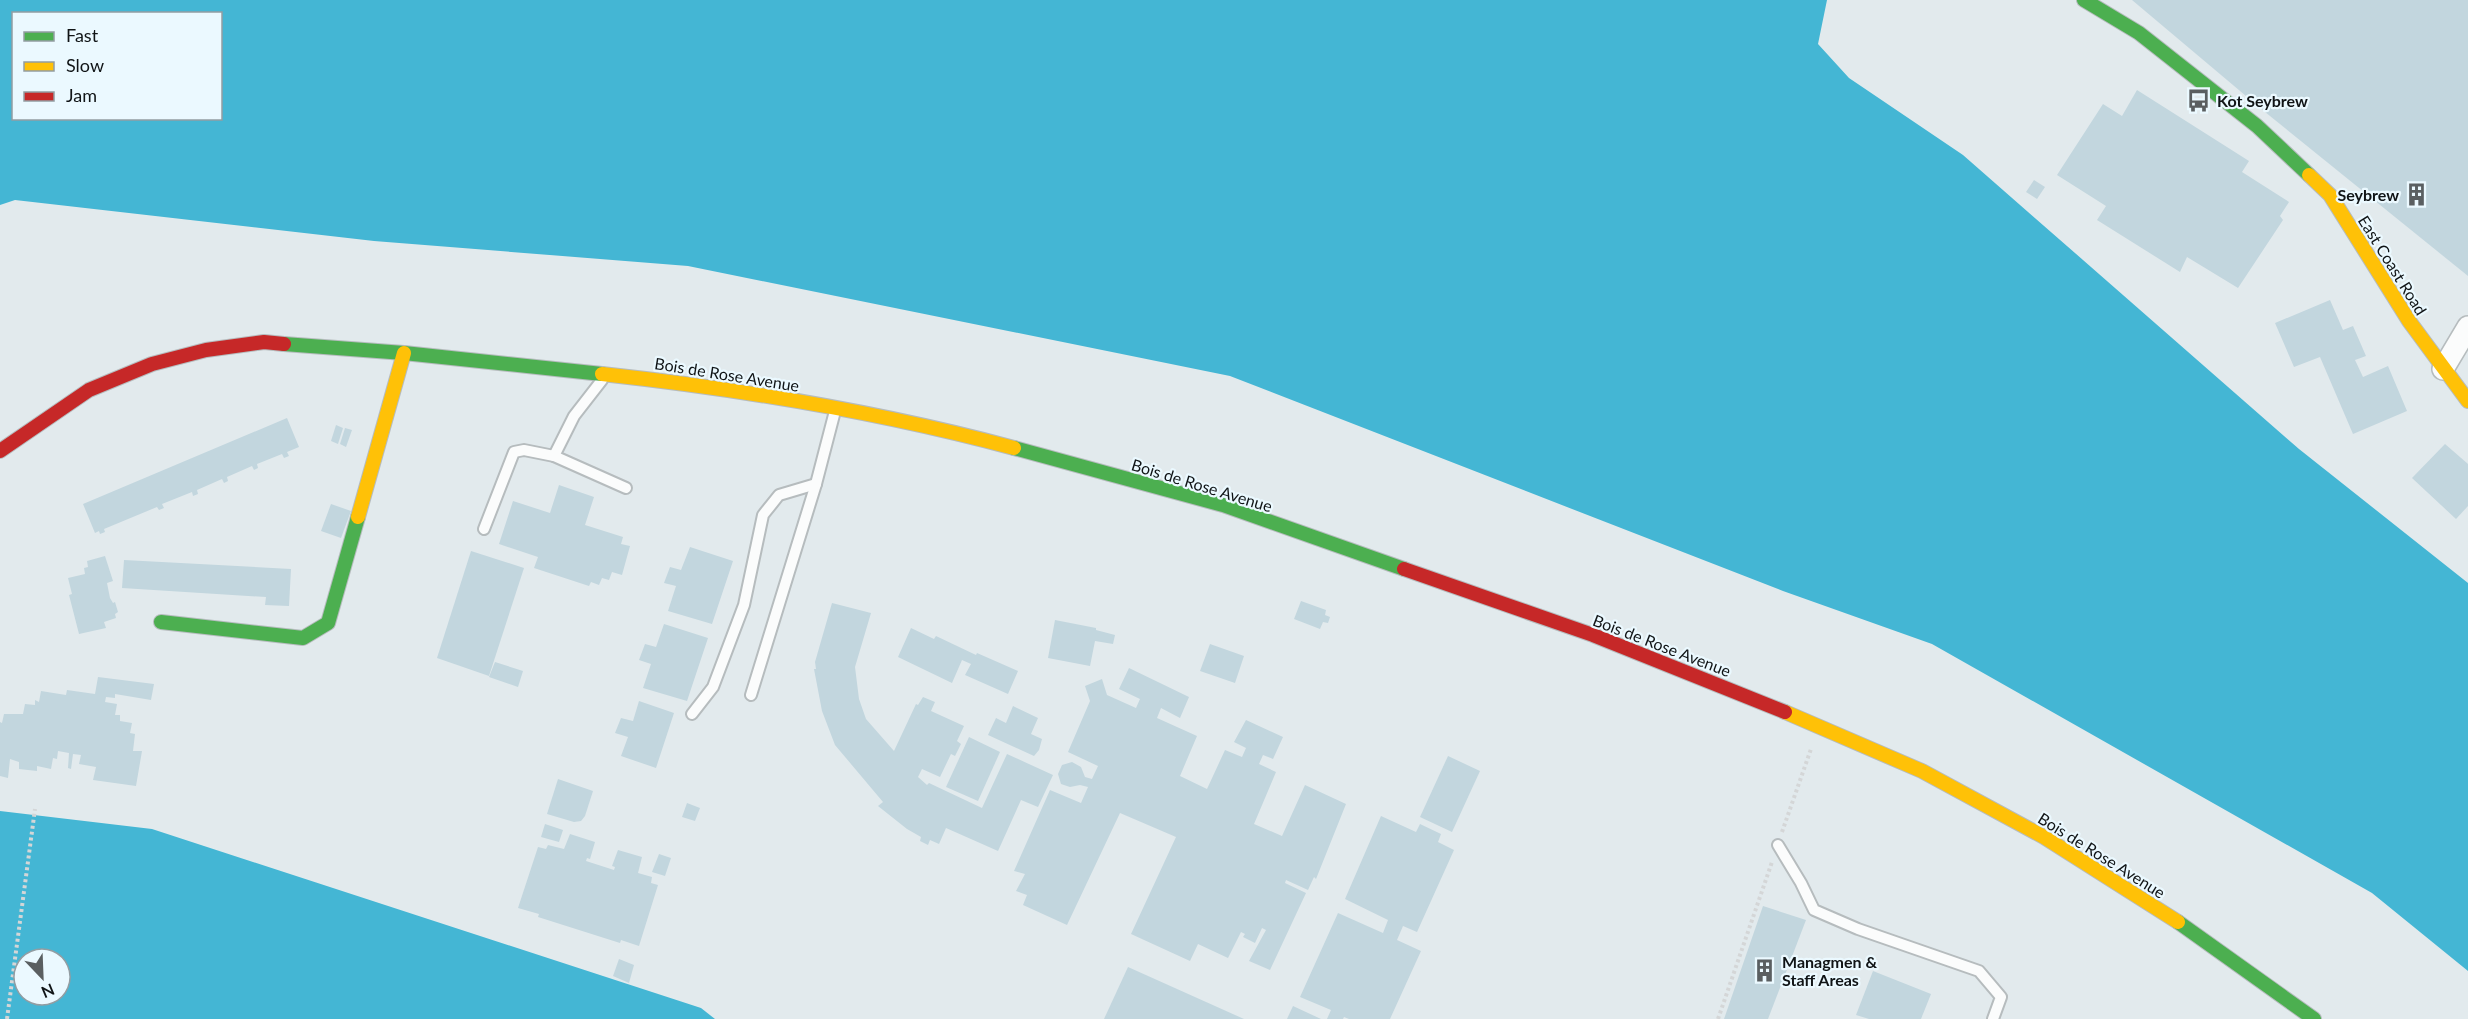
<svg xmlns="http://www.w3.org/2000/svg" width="2468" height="1019" font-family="Lato,sans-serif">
  <rect width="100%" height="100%" fill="#e2eaed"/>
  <g fill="#44b6d4" fill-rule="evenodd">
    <path d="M 0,0 L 1827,0 L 1818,44 L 1849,78 L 1963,155 L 2299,449 L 2468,583 L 2468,971 L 2372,893 L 1932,644 L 1783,591 L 1230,376 L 688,266 L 374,241 L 15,200 L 0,205 ZM 14,14 L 220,14 L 220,118 L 14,118 Z"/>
    <path d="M 0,811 L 152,829 L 701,1008 L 715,1019 L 0,1019 ZM 24,959 L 60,959 L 60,995 L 24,995 Z"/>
  </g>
  <g fill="#c2d6de">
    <path d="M 2132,0 L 2468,0 L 2468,276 L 2265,112 Z"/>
    <path d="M 2137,90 L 2249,161 L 2242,172 L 2289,202 L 2280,216 L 2283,220 L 2238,288 L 2187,257 L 2180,272 L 2097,220 L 2106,206 L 2057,175 L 2103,104 L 2122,116 Z"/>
    <path d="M 2034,180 L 2045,187 L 2037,199 L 2026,192 Z"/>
    <path d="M 2330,300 L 2343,330 L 2353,326 L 2366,356 L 2355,360 L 2363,377 L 2388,366 L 2407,411 L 2353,434 L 2320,357 L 2294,367 L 2275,323 Z"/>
    <path d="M 287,418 L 299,447 L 287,452 L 289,456 L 284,458 L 282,454 L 257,464 L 258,468 L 254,470 L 252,466 L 227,477 L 228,481 L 224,483 L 222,479 L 197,490 L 198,494 L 193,496 L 192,492 L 162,504 L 164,508 L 159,510 L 157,507 L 104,529 L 105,532 L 100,534 L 99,531 L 95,533 L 83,504 Z"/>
    <path d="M 336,425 L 343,428 L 338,444 L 331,441 Z"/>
    <path d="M 345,428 L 352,430 L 346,447 L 340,444 Z"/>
    <path d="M 2445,444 L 2468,464 L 2468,506 L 2456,519 L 2412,478 Z"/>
    <path d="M 559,485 L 594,497 L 585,525 L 623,537 L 621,544 L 630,546 L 622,575 L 612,572 L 609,580 L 602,578 L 599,585 L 591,582 L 589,586 L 534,568 L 538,557 L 499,544 L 513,501 L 550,513 Z"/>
    <path d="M 331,504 L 351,511 L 341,538 L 321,531 Z"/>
    <path d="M 690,547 L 733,561 L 712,624 L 668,611 L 676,586 L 664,583 L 670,567 L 681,570 Z"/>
    <path d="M 471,551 L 524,568 L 489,676 L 437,658 Z"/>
    <path d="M 105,556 L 113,581 L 107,583 L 110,598 L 113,603 L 115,602 L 118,612 L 115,614 L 116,618 L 104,622 L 106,628 L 79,634 L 69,595 L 72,594 L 68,578 L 85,574 L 84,568 L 88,567 L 87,561 Z"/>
    <path d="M 124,560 L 291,569 L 289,606 L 265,605 L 266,597 L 122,588 Z"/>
    <path d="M 1301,601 L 1326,610 L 1325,615 L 1330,617 L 1328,623 L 1323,622 L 1320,629 L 1294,619 Z"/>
    <path d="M 832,603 L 871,613 L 855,667 L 859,699 L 866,719 L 894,751 L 916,704 L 918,705 L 923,697 L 935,702 L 931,711 L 964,726 L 957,741 L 961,744 L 955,756 L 951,754 L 940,777 L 922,769 L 918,777 L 927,785 L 929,783 L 982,808 L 1007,754 L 1053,775 L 1038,807 L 1021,800 L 998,851 L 946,828 L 939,844 L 930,840 L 928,845 L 920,841 L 921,837 L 907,829 L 878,806 L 883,802 L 835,745 L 822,711 L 814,669 L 816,669 L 815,662 Z"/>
    <path d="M 1055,620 L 1096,628 L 1096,630 L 1115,635 L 1113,644 L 1095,641 L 1090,666 L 1048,658 Z"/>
    <path d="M 664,624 L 708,638 L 687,701 L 643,688 L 651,664 L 639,660 L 645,644 L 656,647 Z"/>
    <path d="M 911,628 L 934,639 L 936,636 L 976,655 L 977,653 L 1018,671 L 1008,694 L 965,675 L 971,664 L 962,660 L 952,683 L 898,657 Z"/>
    <path d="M 1210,644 L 1244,656 L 1235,683 L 1200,671 Z"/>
    <path d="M 495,662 L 523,671 L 518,687 L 489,677 Z"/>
    <path d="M 1129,668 L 1189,697 L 1180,718 L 1161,708 L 1157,718 L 1197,736 L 1180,776 L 1207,789 L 1225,750 L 1242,757 L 1246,748 L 1234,742 L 1246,720 L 1283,737 L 1273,759 L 1263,755 L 1259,764 L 1276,772 L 1254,824 L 1282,836 L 1305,785 L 1346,804 L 1316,879 L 1314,877 L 1308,890 L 1286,880 L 1285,883 L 1306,893 L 1270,970 L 1249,961 L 1266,930 L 1262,928 L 1255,943 L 1243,937 L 1245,934 L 1241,932 L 1228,958 L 1198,944 L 1190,961 L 1131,934 L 1176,837 L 1120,813 L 1067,925 L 1023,905 L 1027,895 L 1016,891 L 1025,874 L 1014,871 L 1050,790 L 1081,803 L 1088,787 L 1080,785 L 1070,787 L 1061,784 L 1058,774 L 1062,765 L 1072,762 L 1081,767 L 1085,777 L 1092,779 L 1098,766 L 1068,752 L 1090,701 L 1085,686 L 1102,679 L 1107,695 L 1136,708 L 1140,699 L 1119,689 Z"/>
    <path d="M 98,677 L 154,684 L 151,700 L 115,694 L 115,698 L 106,697 L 105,702 L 117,704 L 115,715 L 120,715 L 120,721 L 132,723 L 130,733 L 135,734 L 133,751 L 142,751 L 136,786 L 93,780 L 96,767 L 79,764 L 81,755 L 73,754 L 71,769 L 68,768 L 69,753 L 58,751 L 57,759 L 53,758 L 51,769 L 37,766 L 37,771 L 19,769 L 19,762 L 10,759 L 8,778 L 0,776 L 0,722 L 2,723 L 4,714 L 23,714 L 25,704 L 35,705 L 35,700 L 39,702 L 41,691 L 66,695 L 67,690 L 95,694 Z"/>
    <path d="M 639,701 L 674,713 L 656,768 L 621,756 L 628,737 L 615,733 L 621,718 L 633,721 Z"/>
    <path d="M 1013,706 L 1038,718 L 1031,734 L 1042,739 L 1039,750 L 1034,756 L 988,735 L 996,718 L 1006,723 Z"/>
    <path d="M 969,737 L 1000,752 L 978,801 L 946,787 Z"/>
    <path d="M 1448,756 L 1480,771 L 1452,832 L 1420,817 Z"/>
    <path d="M 558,779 L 593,791 L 585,816 L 581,821 L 574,822 L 547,814 Z"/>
    <path d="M 687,803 L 700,808 L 695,821 L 682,817 Z"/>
    <path d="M 1381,816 L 1416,832 L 1420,824 L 1441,834 L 1438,842 L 1454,850 L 1417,932 L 1403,926 L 1397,940 L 1421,951 L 1390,1019 L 1349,1019 L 1344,1017 L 1343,1019 L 1327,1019 L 1331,1010 L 1300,997 L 1338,913 L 1383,933 L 1388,920 L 1345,899 Z"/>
    <path d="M 545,824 L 563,830 L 559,842 L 541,837 Z"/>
    <path d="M 570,834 L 595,842 L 590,859 L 587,858 L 586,861 L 614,870 L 615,867 L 612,866 L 618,850 L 642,857 L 638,873 L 652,877 L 651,883 L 658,885 L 639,946 L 621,940 L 620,943 L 538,917 L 539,914 L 518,908 L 538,847 L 546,849 L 548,845 L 564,849 Z"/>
    <path d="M 659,854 L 671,858 L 665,876 L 652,872 Z"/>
    <path d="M 1763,906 L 1806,920 L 1768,1019 L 1724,1019 Z"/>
    <path d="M 619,959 L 634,965 L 629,983 L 613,976 Z"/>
    <path d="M 1128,967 L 1244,1019 L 1104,1019 Z"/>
    <path d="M 1873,971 L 1931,994 L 1921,1019 L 1869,1019 L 1856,1015 Z"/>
    <path d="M 1293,1006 L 1321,1019 L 1287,1019 Z"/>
  </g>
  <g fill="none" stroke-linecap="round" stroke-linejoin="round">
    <defs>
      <g id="lane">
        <path d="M 602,380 L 574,416 L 554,456 L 626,488"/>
        <path d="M 484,529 L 514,452 L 524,450 L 554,456"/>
        <path d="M 751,695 L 816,484 L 835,411"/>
        <path d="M 692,714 L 713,687 L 744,605 L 763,515 L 779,495 L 816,484"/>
        <path d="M 1778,845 L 1801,883 L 1814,910 L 1858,929 L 1979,971 L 2001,997 L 1993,1019"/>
      </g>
      <path id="street" d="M 2443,369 L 2468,327"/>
      <g id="fast">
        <path d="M 2084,0 L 2139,33 L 2257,126 L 2309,175"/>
        <path d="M 284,344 L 404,353 L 602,374"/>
        <path d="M 1014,448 L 1223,505 L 1404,569"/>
        <path d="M 161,622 L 303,638 L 328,623 L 358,517"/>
        <path d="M 2178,922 L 2314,1019"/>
      </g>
      <g id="slow">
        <path d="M 2309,175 L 2330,195 L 2409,321 L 2468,401"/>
        <path d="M 602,374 C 740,389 880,412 1014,448"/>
        <path d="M 358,517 L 404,353"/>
        <path d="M 1785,712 L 1922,771 L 2044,837 L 2178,922"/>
      </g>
      <g id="jam">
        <path d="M 0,451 L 89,390 L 152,364 L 206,350 L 264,342 L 284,344"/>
        <path d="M 1404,569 L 1593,635 L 1785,712"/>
      </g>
    </defs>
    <use href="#lane" stroke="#b6bcbe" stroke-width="14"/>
    <use href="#street" stroke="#b6bcbe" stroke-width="24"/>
    <use href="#fast" stroke="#b6bcbe" stroke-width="16"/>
    <use href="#slow" stroke="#b6bcbe" stroke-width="16"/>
    <use href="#jam" stroke="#b6bcbe" stroke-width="16"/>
    <g stroke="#d4d6d7" stroke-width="4" stroke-dasharray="3 3" stroke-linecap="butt">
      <path d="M 1782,832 L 1811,749"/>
      <path d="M 7,1019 L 35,809"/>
      <path d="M 1718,1019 L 1772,862"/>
    </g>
    <use href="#lane" stroke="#fbfcfc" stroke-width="10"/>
    <use href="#street" stroke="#fbfcfc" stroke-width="21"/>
    <use href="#fast" stroke="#4caf50" stroke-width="14"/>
    <use href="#slow" stroke="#ffc107" stroke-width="14"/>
    <use href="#jam" stroke="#c62828" stroke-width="14"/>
  </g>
  <defs>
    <symbol id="bus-bare" viewBox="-9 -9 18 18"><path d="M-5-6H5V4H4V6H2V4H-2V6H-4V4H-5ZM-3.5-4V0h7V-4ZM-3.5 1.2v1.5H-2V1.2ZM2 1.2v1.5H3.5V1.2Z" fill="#5a5f61" stroke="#ebf9ff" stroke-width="2.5" paint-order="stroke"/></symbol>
    <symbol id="building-bare" viewBox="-9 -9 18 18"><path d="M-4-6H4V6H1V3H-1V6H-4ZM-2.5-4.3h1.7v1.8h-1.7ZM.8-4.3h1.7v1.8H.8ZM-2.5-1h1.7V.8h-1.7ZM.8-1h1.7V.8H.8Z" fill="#5a5f61" stroke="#ebf9ff" stroke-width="2.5" paint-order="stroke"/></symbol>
  </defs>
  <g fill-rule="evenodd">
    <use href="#bus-bare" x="2182" y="84" width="33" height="33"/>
    <use href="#building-bare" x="2400" y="178" width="33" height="33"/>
    <use href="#building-bare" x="1748" y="954" width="33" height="33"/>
  </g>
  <g text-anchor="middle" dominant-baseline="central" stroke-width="4.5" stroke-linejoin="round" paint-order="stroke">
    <g font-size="16" font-weight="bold" fill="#101416" stroke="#ebf9ff" text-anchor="start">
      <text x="2217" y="100">Kot Seybrew</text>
      <text x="2399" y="194" text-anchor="end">Seybrew</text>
      <text x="1782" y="961">Managmen &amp;<tspan x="1782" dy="18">Staff Areas</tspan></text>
    </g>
    <g font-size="16" fill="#101416" stroke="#ebf9ff">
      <text transform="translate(2393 265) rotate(58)">East Coast Road</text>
      <text transform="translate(727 374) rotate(9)">Bois de Rose Avenue</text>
      <text transform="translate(1202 485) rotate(17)">Bois de Rose Avenue</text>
      <text transform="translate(1662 645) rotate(21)">Bois de Rose Avenue</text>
      <text transform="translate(2102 855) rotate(32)">Bois de Rose Avenue</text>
    </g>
  </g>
  <rect x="12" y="12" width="210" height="108" fill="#ebf9ff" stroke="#939da2" stroke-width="1.5"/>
  <rect x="24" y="32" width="30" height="9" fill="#4caf50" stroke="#939da2" stroke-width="1.5"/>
  <text x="66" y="42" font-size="18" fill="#101416">Fast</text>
  <rect x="24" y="62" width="30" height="9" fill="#ffc107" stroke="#939da2" stroke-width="1.5"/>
  <text x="66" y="72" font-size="18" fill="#101416">Slow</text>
  <rect x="24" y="92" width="30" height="9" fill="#c62828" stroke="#939da2" stroke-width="1.5"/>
  <text x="66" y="102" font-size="18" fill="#101416">Jam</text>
  <g transform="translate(42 977) rotate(157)"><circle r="28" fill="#ebf9ff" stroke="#939da2" stroke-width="1.5"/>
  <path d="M0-4.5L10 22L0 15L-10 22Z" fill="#5a5f61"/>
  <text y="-9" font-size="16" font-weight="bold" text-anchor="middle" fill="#101416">N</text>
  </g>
</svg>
